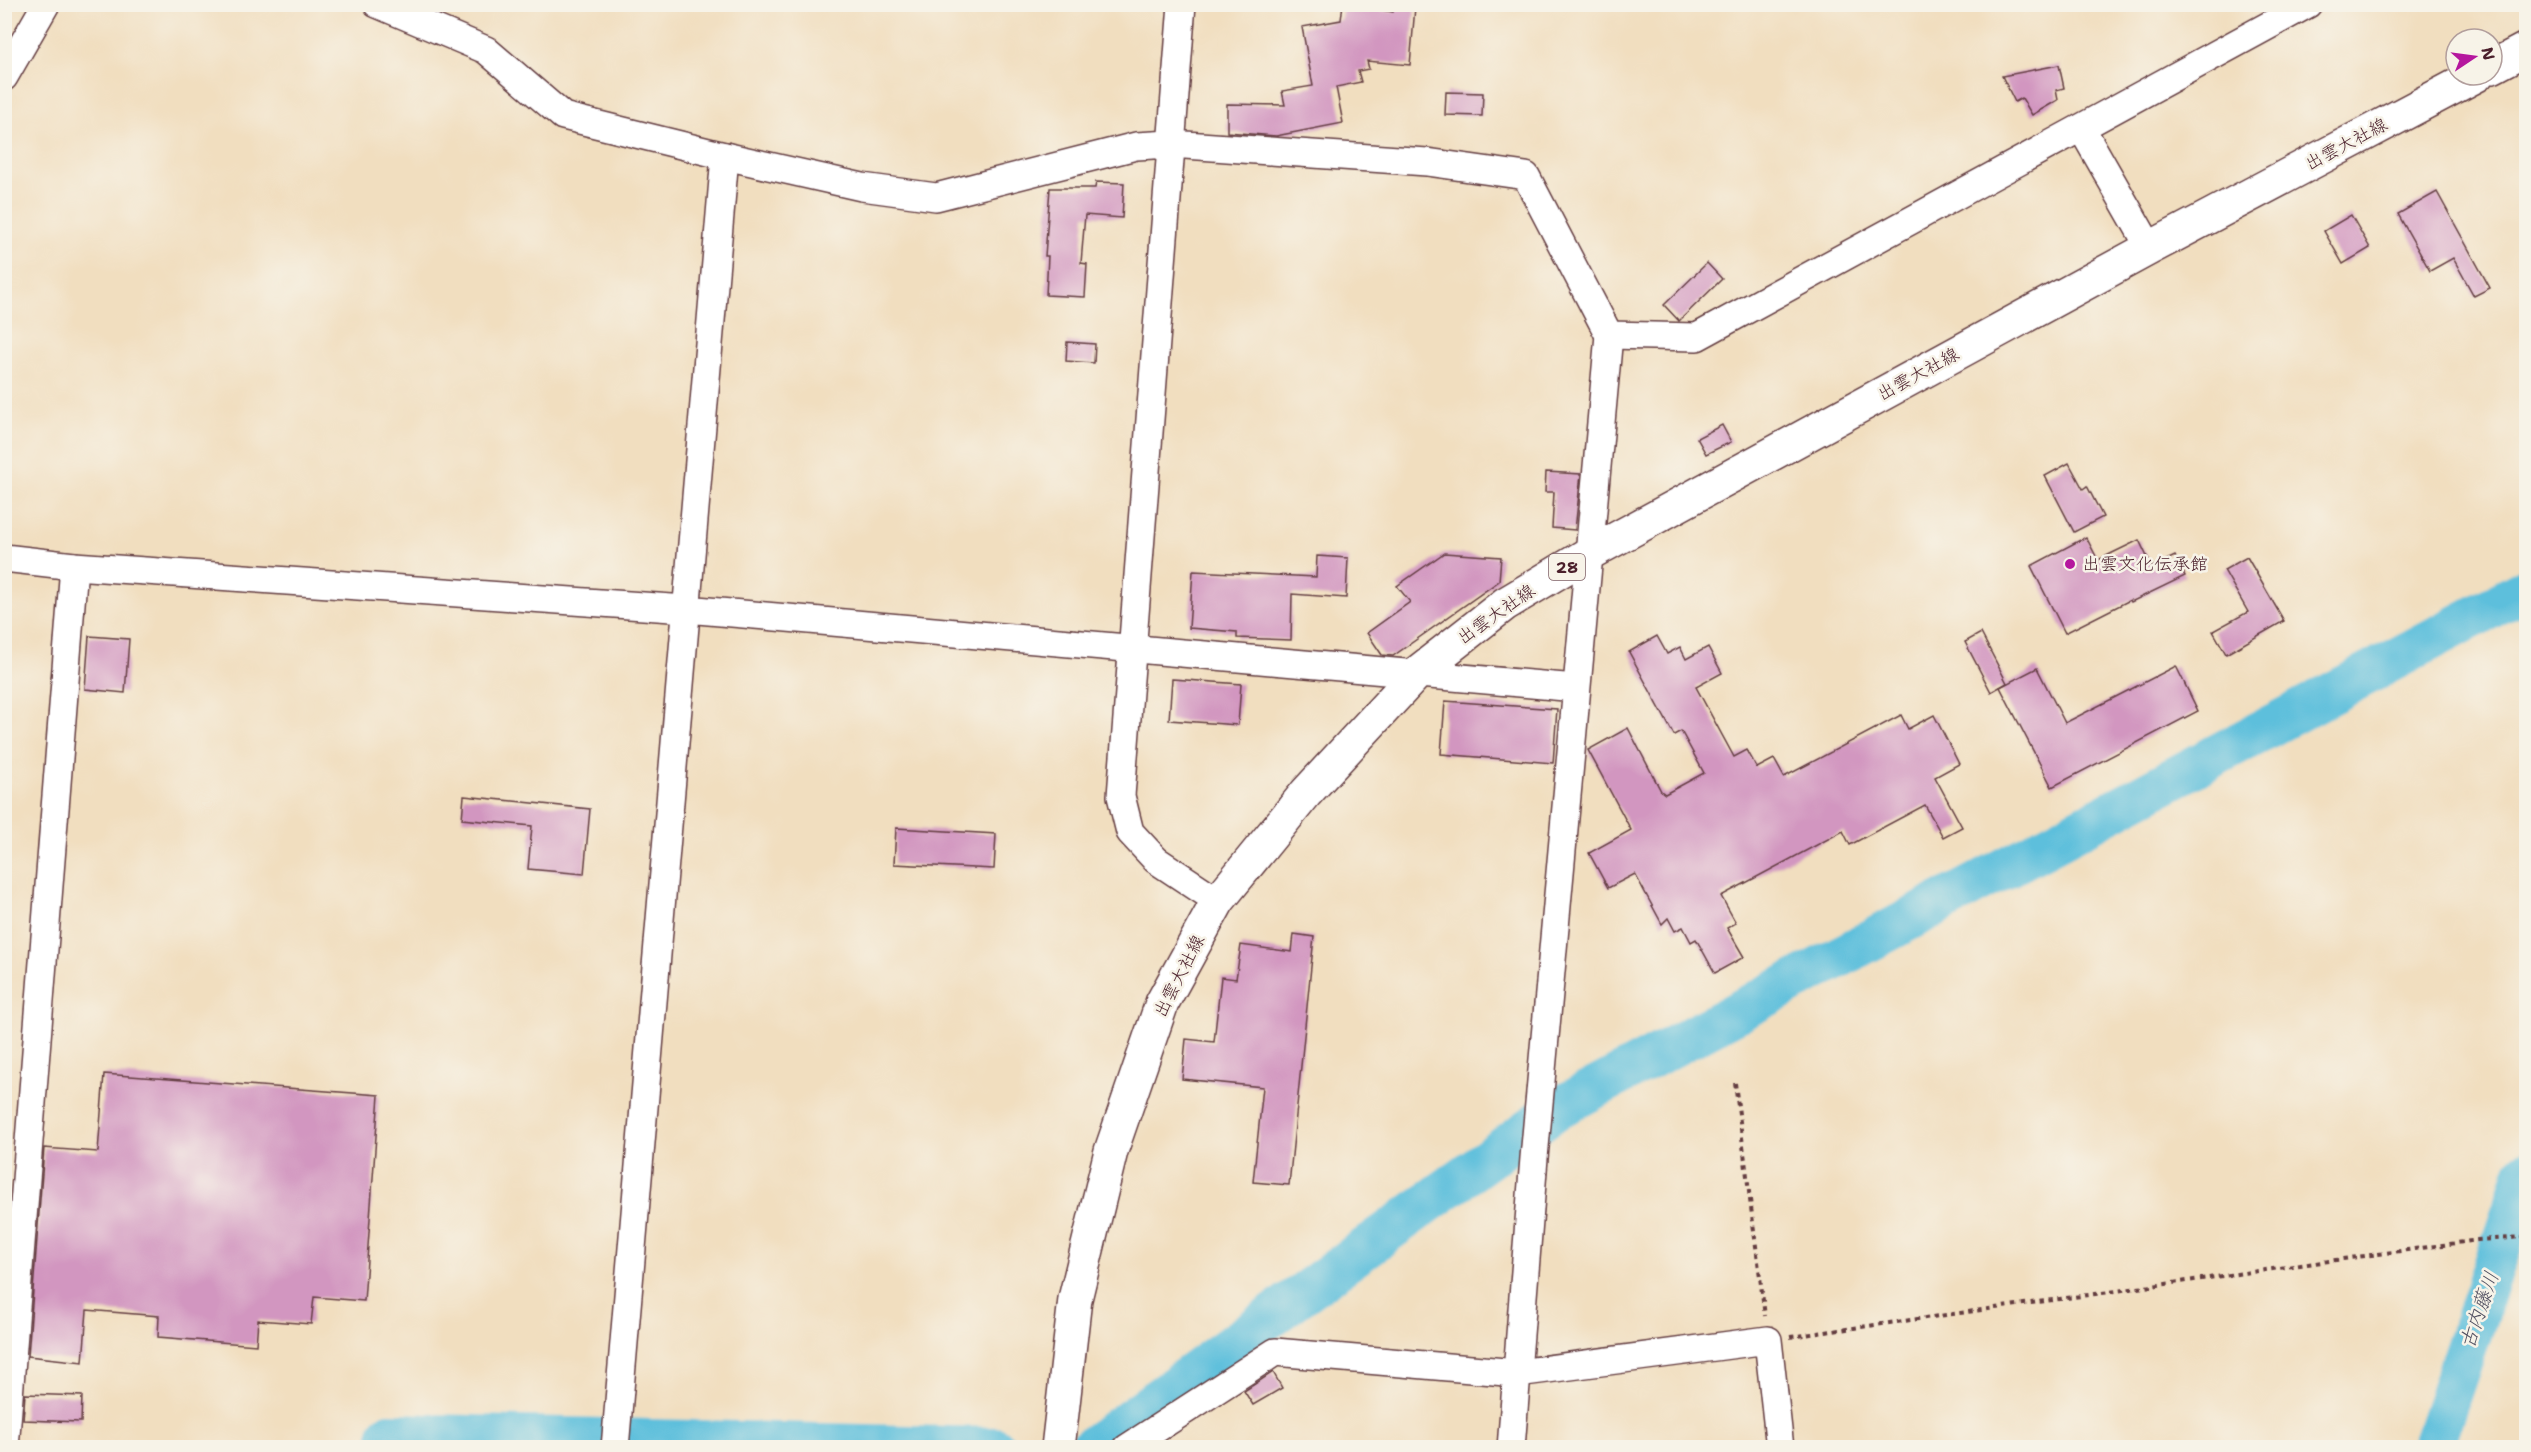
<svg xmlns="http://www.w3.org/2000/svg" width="2531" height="1452" font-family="'Shantell Sans','Klee One',sans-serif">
  <rect width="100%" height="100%" fill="#f7f3e8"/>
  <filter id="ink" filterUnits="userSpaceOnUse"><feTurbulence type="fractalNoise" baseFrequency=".0167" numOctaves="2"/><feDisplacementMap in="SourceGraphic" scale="12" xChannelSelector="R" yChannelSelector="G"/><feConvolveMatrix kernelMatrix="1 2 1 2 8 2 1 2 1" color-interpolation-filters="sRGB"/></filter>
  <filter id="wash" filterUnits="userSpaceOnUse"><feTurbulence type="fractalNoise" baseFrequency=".008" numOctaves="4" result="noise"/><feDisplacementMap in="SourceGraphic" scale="24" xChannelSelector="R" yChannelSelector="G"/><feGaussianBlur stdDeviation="1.35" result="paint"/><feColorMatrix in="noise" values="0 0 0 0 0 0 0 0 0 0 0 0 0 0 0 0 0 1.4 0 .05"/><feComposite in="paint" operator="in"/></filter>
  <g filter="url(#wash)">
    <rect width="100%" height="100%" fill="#f1debf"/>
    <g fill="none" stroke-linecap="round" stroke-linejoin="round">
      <path stroke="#5dbfdc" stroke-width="7" d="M 389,1448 L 389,1434"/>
      <g stroke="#5dbfdc" stroke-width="42">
        <path d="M 389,1434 L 995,1448"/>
        <path d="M 1090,1448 L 1558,1108 L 2526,589"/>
        <path d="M 2432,1448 L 2526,1172"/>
      </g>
    </g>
    <g id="blocks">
      <g fill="#d296c0">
        <path d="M 1343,4 L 1393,12 L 1394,5 L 1415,7 L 1410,65 L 1367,61 L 1369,69 L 1358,71 L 1361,82 L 1336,87 L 1343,123 L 1276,136 L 1227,132 L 1227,104 L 1285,105 L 1282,91 L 1313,86 L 1302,27 L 1341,20 Z"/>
        <path d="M 2059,65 L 2064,88 L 2056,90 L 2058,100 L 2032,115 L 2022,98 L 2015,102 L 2002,76 Z"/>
        <path d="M 1446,92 L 1483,93 L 1482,116 L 1445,115 Z"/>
        <path d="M 1096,182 L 1124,183 L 1122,218 L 1085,215 L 1081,263 L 1087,264 L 1085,297 L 1046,295 L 1048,256 L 1045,256 L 1050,188 L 1095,188 Z"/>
        <path d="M 2437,192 L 2490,288 L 2474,296 L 2453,258 L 2430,271 L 2398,214 Z"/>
        <path d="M 2351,215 L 2370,248 L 2343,264 L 2324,231 Z"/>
        <path d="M 1707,263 L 1722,279 L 1679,321 L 1664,305 Z"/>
        <path d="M 1067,342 L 1095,344 L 1094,363 L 1066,361 Z"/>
        <path d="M 1722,425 L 1731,442 L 1706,454 L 1697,438 Z"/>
        <path d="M 2069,463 L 2083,489 L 2087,486 L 2103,517 L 2074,532 L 2045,476 Z"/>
        <path d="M 1546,472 L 1581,474 L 1575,530 L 1552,528 L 1554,492 L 1545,492 Z"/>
        <path d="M 2086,537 L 2098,560 L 2139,540 L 2152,567 L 2175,556 L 2185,576 L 2131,602 L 2130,600 L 2065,633 L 2031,566 Z"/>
        <path d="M 1444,553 L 1501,557 L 1499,581 L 1393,656 L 1382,655 L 1367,633 L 1410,602 L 1397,586 Z"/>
        <path d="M 1317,556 L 1348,558 L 1346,598 L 1292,594 L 1291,640 L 1237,638 L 1237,632 L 1189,628 L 1193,571 L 1316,577 Z"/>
        <path d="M 2247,557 L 2284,621 L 2226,654 L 2213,631 L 2248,612 L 2224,570 Z"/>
        <path d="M 1981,633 L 2007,683 L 1991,692 L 1965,642 Z"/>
        <path d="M 89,636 L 129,639 L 125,693 L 85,689 Z"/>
        <path d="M 1657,636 L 1667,654 L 1680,647 L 1686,659 L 1708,647 L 1722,673 L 1696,687 L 1734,757 L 1747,750 L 1757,768 L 1774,759 L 1784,777 L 1901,715 L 1908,729 L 1934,715 L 1959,764 L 1935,777 L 1962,827 L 1943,837 L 1925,805 L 1850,845 L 1843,831 L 1721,896 L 1736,923 L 1727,928 L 1744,957 L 1715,973 L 1696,939 L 1691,942 L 1683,927 L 1675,931 L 1668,918 L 1662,924 L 1635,874 L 1608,888 L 1589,853 L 1631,830 L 1588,750 L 1628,728 L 1661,791 L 1665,794 L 1704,773 L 1681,731 L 1674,735 L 1629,652 Z"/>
        <path d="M 2176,666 L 2198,711 L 2052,787 L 2000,687 L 2037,668 L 2065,723 Z"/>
        <path d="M 1172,679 L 1241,684 L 1238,725 L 1169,720 Z"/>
        <path d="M 1445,701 L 1557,709 L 1553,763 L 1441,754 Z"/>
        <path d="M 464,796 L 590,809 L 584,874 L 528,869 L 532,826 L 462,819 Z"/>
        <path d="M 896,828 L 996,834 L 994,869 L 894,864 Z"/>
        <path d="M 1294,934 L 1314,937 L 1289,1185 L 1253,1182 L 1263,1087 L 1182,1079 L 1186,1039 L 1214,1042 L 1221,977 L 1236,979 L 1241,945 L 1292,952 Z"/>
        <path d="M 104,1074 L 379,1095 L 364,1301 L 314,1297 L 311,1324 L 258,1320 L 256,1345 L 158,1337 L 159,1316 L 87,1310 L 83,1362 L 28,1356 L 44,1148 L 98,1152 Z"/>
        <path d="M 1273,1372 L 1282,1388 L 1253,1405 L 1244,1391 Z"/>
        <path d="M 25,1394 L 82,1396 L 81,1422 L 23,1420 Z"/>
      </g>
    </g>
  </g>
  <g filter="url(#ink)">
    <use href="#blocks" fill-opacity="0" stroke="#633c41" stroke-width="1.5"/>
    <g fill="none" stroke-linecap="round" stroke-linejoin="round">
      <defs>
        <g id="minor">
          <path d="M 377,4 L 486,50 L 563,116 L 725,156 L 862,187 L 936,197 L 1136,146 L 1171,144 L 1427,162 L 1526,176 L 1609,335 L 1697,337 L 2308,4"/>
          <path d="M 1182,4 L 1121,796 L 1130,832 L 1156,860 L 1218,901"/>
          <path d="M 4,77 L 46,4"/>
          <path d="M 2082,129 L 2150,248"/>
          <path d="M 4,558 L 74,566 L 686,609 L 1576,688"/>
          <path d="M 5,1448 L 74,566"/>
          <path d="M 615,1448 L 725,156"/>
          <path d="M 1127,1448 L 1275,1352 L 1517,1373 L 1768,1340 L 1780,1448"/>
          <path d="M 1511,1448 L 1534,1158 L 1609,335"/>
        </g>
        <g id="major">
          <path d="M 2492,67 L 2526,49"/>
          <path d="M 1058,1448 L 1075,1299 L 1111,1151 L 1162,1003 L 1218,901 L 1306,793 L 1418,672 L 1505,604 L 1590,553 L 2150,248 L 2477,75"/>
        </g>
      </defs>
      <use href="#minor" stroke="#633c41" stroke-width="30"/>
      <use href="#major" stroke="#633c41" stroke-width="36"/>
      <g stroke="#633c41" stroke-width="4" stroke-dasharray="4.5 4.5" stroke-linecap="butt">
        <path d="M 1735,1083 L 1765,1316"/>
        <path d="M 1790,1337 L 2478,1240 L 2526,1237"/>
      </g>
      <use href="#minor" stroke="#fff" stroke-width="27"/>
      <use href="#major" stroke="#fff" stroke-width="33"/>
    </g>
  </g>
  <circle fill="#b5179e" stroke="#f7f3e8" stroke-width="2" cx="2070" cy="564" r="6"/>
  <g text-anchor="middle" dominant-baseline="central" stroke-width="5" stroke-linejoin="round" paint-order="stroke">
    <rect fill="#f7f3e8" stroke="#7e5f64" stroke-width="1.5" x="1549" y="554" width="36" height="26" rx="4.5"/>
    <g font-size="16" font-weight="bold" fill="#4a1f2b">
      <text x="1567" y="567">28</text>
    </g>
    <g font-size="18" fill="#4a1f2b" stroke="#f7f3e8">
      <text transform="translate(2346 144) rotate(-28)">出雲大社線</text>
      <text transform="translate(1918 374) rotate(-29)">出雲大社線</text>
      <text transform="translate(1496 614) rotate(-35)">出雲大社線</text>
      <text transform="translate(1179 976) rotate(-63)">出雲大社線</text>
    </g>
    <g font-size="18" fill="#4a1f2b" stroke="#f7f3e8" text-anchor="start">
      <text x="2082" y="564">出雲文化伝承館</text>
    </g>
    <g font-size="20" font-style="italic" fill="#504f60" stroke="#f7f3e8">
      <text transform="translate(2479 1310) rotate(-71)">古内藤川</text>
    </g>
  </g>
  <rect width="2531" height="1452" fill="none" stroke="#f7f3e8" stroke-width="24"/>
  <g transform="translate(2474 57) rotate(77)"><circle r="28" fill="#f7f3e8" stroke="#b29e9c" stroke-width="1.5"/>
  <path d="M0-4.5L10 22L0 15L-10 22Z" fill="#b5179e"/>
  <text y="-9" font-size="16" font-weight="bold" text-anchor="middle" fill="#4a1f2b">N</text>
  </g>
</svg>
